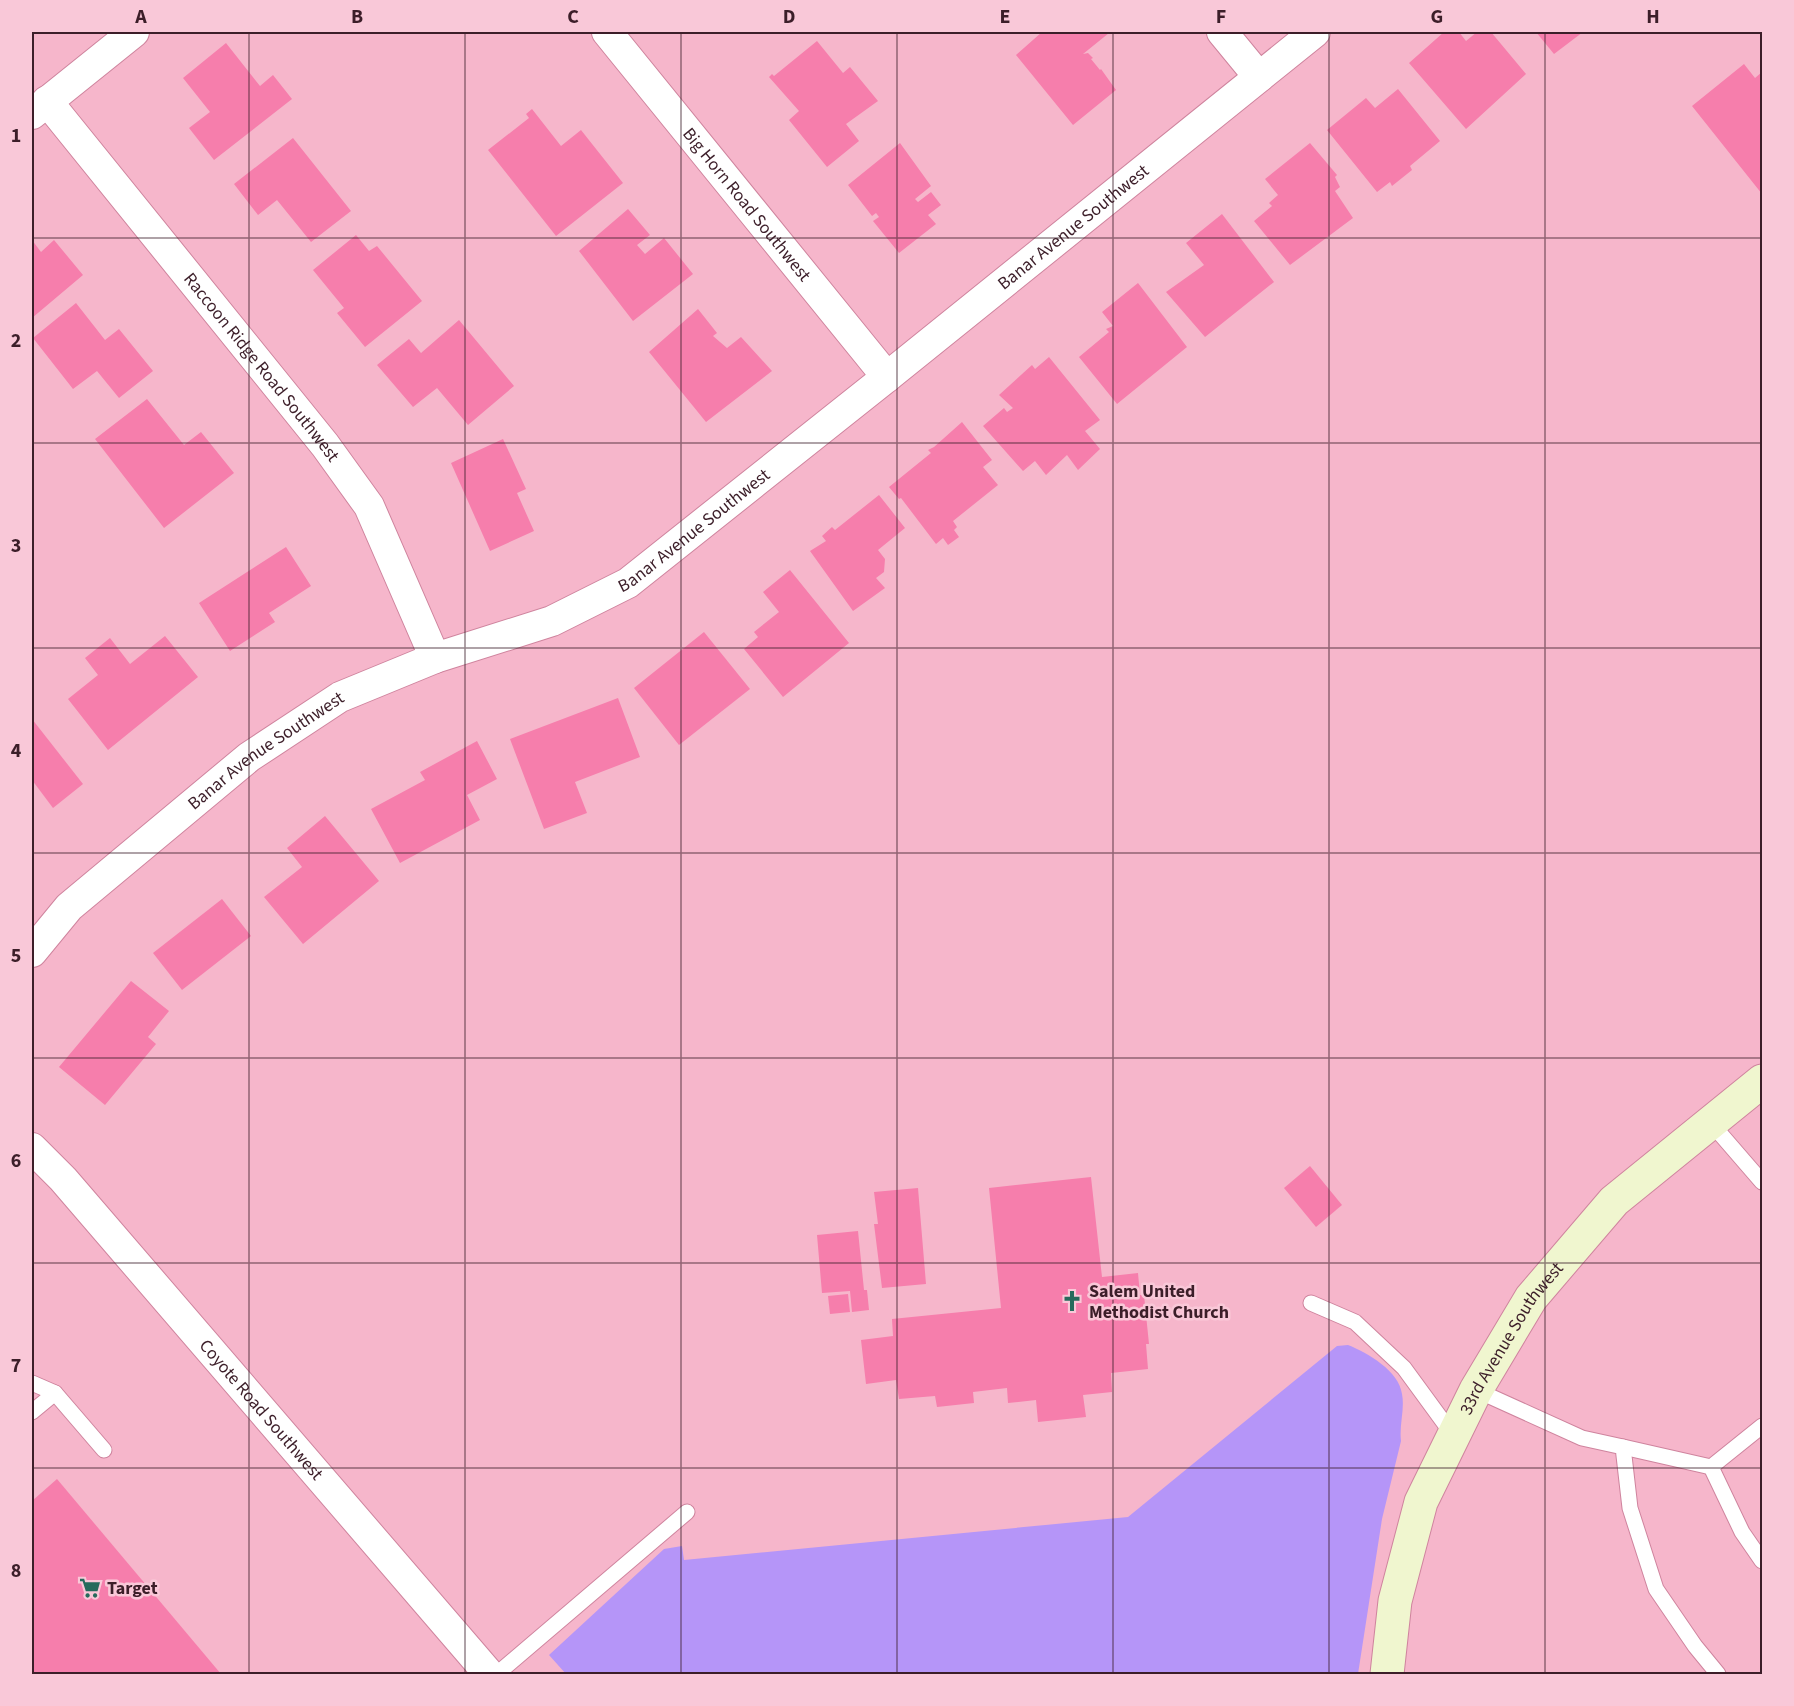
<svg xmlns="http://www.w3.org/2000/svg" width="1794" height="1706" font-family="'Source Sans 3',sans-serif">
  <rect width="100%" height="100%" fill="#f6b6cb"/>
  <path fill="#b595f8" d="M 1348,1345 C 1368,1353 1399,1371 1402,1394 C 1405,1409 1399,1425 1401,1441 L 1382,1519 L 1358,1674 L 566,1674 L 549,1655 L 664,1549 L 682,1546 L 684,1560 L 1128,1517 L 1337,1346 Z"/>
  <g fill="#f67eac">
    <path d="M 1042,32 L 1107,32 L 1109,33 L 1083,54 L 1088,53 L 1093,58 L 1091,59 L 1100,70 L 1101,69 L 1116,90 L 1073,125 L 1016,55 Z"/>
    <path d="M 1444,32 L 1459,32 L 1466,41 L 1477,32 L 1491,32 L 1526,74 L 1466,129 L 1409,63 Z"/>
    <path d="M 1536,32 L 1583,32 L 1554,54 Z"/>
    <path d="M 817,41 L 843,73 L 850,67 L 878,101 L 846,124 L 859,141 L 827,167 L 789,120 L 799,111 L 769,77 L 772,74 L 774,76 Z"/>
    <path d="M 226,43 L 260,86 L 273,75 L 292,99 L 214,160 L 189,128 L 210,112 L 183,78 Z"/>
    <path d="M 1744,64 L 1755,78 L 1762,72 L 1762,194 L 1692,106 Z"/>
    <path d="M 1398,89 L 1440,141 L 1410,166 L 1412,170 L 1392,186 L 1390,182 L 1377,192 L 1327,130 L 1366,98 L 1375,108 Z"/>
    <path d="M 532,109 L 561,146 L 581,130 L 623,183 L 556,236 L 488,150 L 529,118 L 526,114 Z"/>
    <path d="M 293,138 L 351,211 L 311,242 L 277,200 L 258,215 L 234,184 Z"/>
    <path d="M 900,143 L 931,186 L 915,199 L 918,202 L 931,192 L 941,205 L 928,215 L 936,224 L 899,253 L 873,221 L 879,217 L 876,213 L 872,216 L 848,185 Z"/>
    <path d="M 1310,143 L 1337,175 L 1335,177 L 1340,187 L 1335,191 L 1353,218 L 1290,265 L 1254,221 L 1272,206 L 1269,203 L 1278,195 L 1265,179 Z"/>
    <path d="M 628,209 L 650,235 L 637,245 L 645,254 L 664,238 L 693,274 L 633,321 L 579,251 Z"/>
    <path d="M 1222,214 L 1274,282 L 1205,337 L 1166,292 L 1204,265 L 1186,243 Z"/>
    <path d="M 356,235 L 369,251 L 377,246 L 422,301 L 365,347 L 337,313 L 344,308 L 313,270 Z"/>
    <path d="M 32,240 L 41,252 L 54,240 L 83,275 L 32,318 Z"/>
    <path d="M 1138,283 L 1187,347 L 1117,404 L 1079,357 L 1109,332 L 1106,329 L 1113,326 L 1102,312 Z"/>
    <path d="M 76,303 L 105,340 L 119,329 L 153,371 L 119,398 L 97,371 L 73,389 L 33,338 Z"/>
    <path d="M 698,309 L 717,333 L 713,336 L 727,348 L 741,337 L 772,371 L 706,422 L 649,352 Z"/>
    <path d="M 459,320 L 514,386 L 468,425 L 437,388 L 413,407 L 377,365 L 409,339 L 421,353 Z"/>
    <path d="M 1049,357 L 1100,420 L 1085,431 L 1100,449 L 1078,470 L 1067,455 L 1046,475 L 1035,461 L 1023,471 L 983,426 L 1004,408 L 1007,412 L 1013,408 L 999,395 L 1032,365 L 1035,369 Z"/>
    <path d="M 147,399 L 184,445 L 201,432 L 234,473 L 164,528 L 95,439 Z"/>
    <path d="M 962,422 L 992,460 L 983,467 L 998,485 L 953,521 L 957,527 L 954,530 L 959,537 L 948,545 L 943,538 L 936,544 L 901,498 L 899,499 L 889,487 L 931,453 L 928,450 L 934,447 Z"/>
    <path d="M 503,439 L 526,489 L 517,493 L 534,531 L 490,551 L 451,463 Z"/>
    <path d="M 879,495 L 905,528 L 878,550 L 885,559 L 884,572 L 876,578 L 885,588 L 853,611 L 810,551 L 826,541 L 822,536 L 832,527 L 835,530 Z"/>
    <path d="M 286,547 L 311,586 L 269,613 L 275,622 L 230,651 L 199,603 Z"/>
    <path d="M 790,570 L 849,643 L 783,697 L 744,649 L 758,637 L 754,632 L 779,612 L 763,592 Z"/>
    <path d="M 704,632 L 750,689 L 679,745 L 634,688 Z"/>
    <path d="M 165,636 L 198,677 L 108,750 L 68,699 L 98,675 L 85,658 L 110,638 L 130,664 Z"/>
    <path d="M 618,698 L 640,757 L 575,782 L 587,813 L 544,829 L 510,739 Z"/>
    <path d="M 32,719 L 83,784 L 53,808 L 32,780 Z"/>
    <path d="M 477,741 L 497,779 L 467,795 L 480,820 L 400,863 L 371,809 L 425,780 L 420,772 Z"/>
    <path d="M 325,816 L 379,881 L 303,944 L 264,897 L 302,867 L 287,848 Z"/>
    <path d="M 222,899 L 251,936 L 182,990 L 153,953 Z"/>
    <path d="M 131,981 L 169,1011 L 148,1037 L 156,1044 L 105,1105 L 59,1067 Z"/>
    <path d="M 1310,1166 L 1342,1205 L 1316,1227 L 1284,1188 Z"/>
    <path d="M 1091,1177 L 1102,1277 L 1138,1273 L 1140,1295 L 1144,1295 L 1149,1344 L 1146,1344 L 1148,1369 L 1111,1373 L 1112,1392 L 1083,1395 L 1086,1417 L 1038,1422 L 1036,1400 L 1008,1403 L 1007,1388 L 973,1392 L 974,1403 L 937,1407 L 935,1396 L 899,1399 L 896,1380 L 866,1384 L 861,1340 L 893,1336 L 892,1319 L 1001,1308 L 989,1188 Z"/>
    <path d="M 918,1188 L 926,1284 L 882,1288 L 874,1224 L 878,1224 L 874,1192 Z"/>
    <path d="M 858,1231 L 864,1290 L 867,1290 L 869,1310 L 852,1312 L 850,1291 L 822,1293 L 817,1235 Z"/>
    <path d="M 848,1294 L 850,1312 L 830,1314 L 828,1296 Z"/>
    <path d="M 57,1479 L 221,1674 L 32,1674 L 32,1501 Z"/>
  </g>
  <g fill="none" stroke-linecap="round" stroke-linejoin="round">
    <defs>
      <g id="lane">
        <path d="M 1711,1123 L 1762,1182"/>
        <path d="M 1311,1303 L 1355,1322 L 1404,1368 L 1453,1435"/>
        <path d="M 32,1383 L 55,1393 L 104,1450"/>
        <path d="M 1476,1390 L 1582,1438 L 1623,1447 L 1630,1508 L 1656,1589 L 1695,1646 L 1718,1674"/>
        <path d="M 32,1412 L 55,1393"/>
        <path d="M 1762,1426 L 1711,1467 L 1742,1532 L 1762,1561"/>
        <path d="M 1623,1447 L 1711,1467"/>
        <path d="M 497,1674 L 687,1512"/>
      </g>
      <g id="street">
        <path id="s1" d="M 607,32 L 887,377"/>
        <path d="M 1222,32 L 1259,77"/>
        <path id="s2" d="M 47,101 L 325,445 L 369,506 L 435,658"/>
        <path d="M 32,114 L 134,32"/>
        <path id="s3" d="M 32,952 L 69,907 L 249,757 L 340,697 L 435,658 L 552,621 L 628,583 L 887,377 L 1315,32"/>
        <path id="s4" d="M 32,1148 L 63,1179 L 489,1674"/>
      </g>
      <g id="secondary">
        <path id="s5" d="M 1387,1674 L 1395,1601 L 1421,1502 L 1476,1390 L 1531,1298 L 1614,1201 L 1762,1081"/>
      </g>
    </defs>
    <use href="#lane" stroke="#cf849e" stroke-width="17"/>
    <use href="#street" stroke="#cf849e" stroke-width="32"/>
    <use href="#secondary" stroke="#cf849e" stroke-width="35"/>
    <use href="#lane" stroke="#fff" stroke-width="15"/>
    <use href="#street" stroke="#fff" stroke-width="30"/>
    <use href="#secondary" stroke="#f0f6cf" stroke-width="33"/>
  </g>
  <path fill="none" stroke="#3c1e29" stroke-width="1.5" stroke-opacity="0.55" d="M 249,32 L 249,1674M 465,32 L 465,1674M 681,32 L 681,1674M 897,32 L 897,1674M 1113,32 L 1113,1674M 1329,32 L 1329,1674M 1545,32 L 1545,1674M 32,238 L 1762,238M 32,443 L 1762,443M 32,648 L 1762,648M 32,853 L 1762,853M 32,1058 L 1762,1058M 32,1263 L 1762,1263M 32,1468 L 1762,1468"/>
  <defs>
    <symbol id="church-bare" viewBox="-9 -9 18 18"><path d="M-1.2-6h2.4v3.5h3.3v2.4h-3.3V6h-2.4V-.1h-3.3v-2.4h3.3Z" fill="#266a5c" stroke="#f9c8d8" stroke-width="2.5" paint-order="stroke"/></symbol>
    <symbol id="supermarket-bare" viewBox="-9 -9 18 18"><path d="M-6-5.5h2.5l.6 2H6L4.5 2H-2.5L-4.4-4H-6ZM-1.5 3.2a1.3 1.3 0 1 0 .1 0ZM3 3.2a1.3 1.3 0 1 0 .1 0Z" fill="#266a5c" stroke="#f9c8d8" stroke-width="2.5" paint-order="stroke"/></symbol>
  </defs>
  <g fill-rule="evenodd">
    <use href="#church-bare" x="1057" y="1286" width="30" height="30"/>
    <use href="#supermarket-bare" x="75" y="1573" width="30" height="30"/>
  </g>
  <g text-anchor="middle" dominant-baseline="central" stroke-width="5" stroke-linejoin="round" paint-order="stroke">
    <g font-size="18" fill="#3c1e29" stroke="#f9c8d8">
      <text stroke="none"><textPath href="#s1" startOffset="222">Big Horn Road Southwest</textPath></text>
      <text stroke="none"><textPath href="#s3" startOffset="1282">Banar Avenue Southwest</textPath></text>
      <text stroke="none"><textPath href="#s2" startOffset="342">Raccoon Ridge Road Southwest</textPath></text>
      <text stroke="none"><textPath href="#s3" startOffset="796">Banar Avenue Southwest</textPath></text>
      <text stroke="none"><textPath href="#s3" startOffset="310">Banar Avenue Southwest</textPath></text>
      <text stroke="none"><textPath href="#s5" startOffset="363">33rd Avenue Southwest</textPath></text>
      <text stroke="none"><textPath href="#s4" startOffset="348">Coyote Road Southwest</textPath></text>
    </g>
    <g font-size="18" font-weight="bold" fill="#3c1e29" stroke="#f9c8d8" text-anchor="start">
      <text x="1089" y="1291">Salem United<tspan x="1089" dy="21">Methodist Church</tspan></text>
      <text x="107" y="1588">Target</text>
    </g>
  </g>
  <rect width="1794" height="1706" fill="none" stroke="#f9c8d8" stroke-width="66"/>
  <rect x="33" y="33" width="1728" height="1640" fill="none" stroke="#3c1e29" stroke-width="2"/>
  <g font-size="20" text-anchor="middle" font-weight="bold" fill="#3c1e29">
    <text x="141" y="23">A</text>
    <text x="357" y="23">B</text>
    <text x="573" y="23">C</text>
    <text x="789" y="23">D</text>
    <text x="1005" y="23">E</text>
    <text x="1221" y="23">F</text>
    <text x="1437" y="23">G</text>
    <text x="1653" y="23">H</text>
    <text x="16" y="142">1</text>
    <text x="16" y="347">2</text>
    <text x="16" y="552">3</text>
    <text x="16" y="757">4</text>
    <text x="16" y="962">5</text>
    <text x="16" y="1167">6</text>
    <text x="16" y="1372">7</text>
    <text x="16" y="1577">8</text>
  </g>
</svg>
